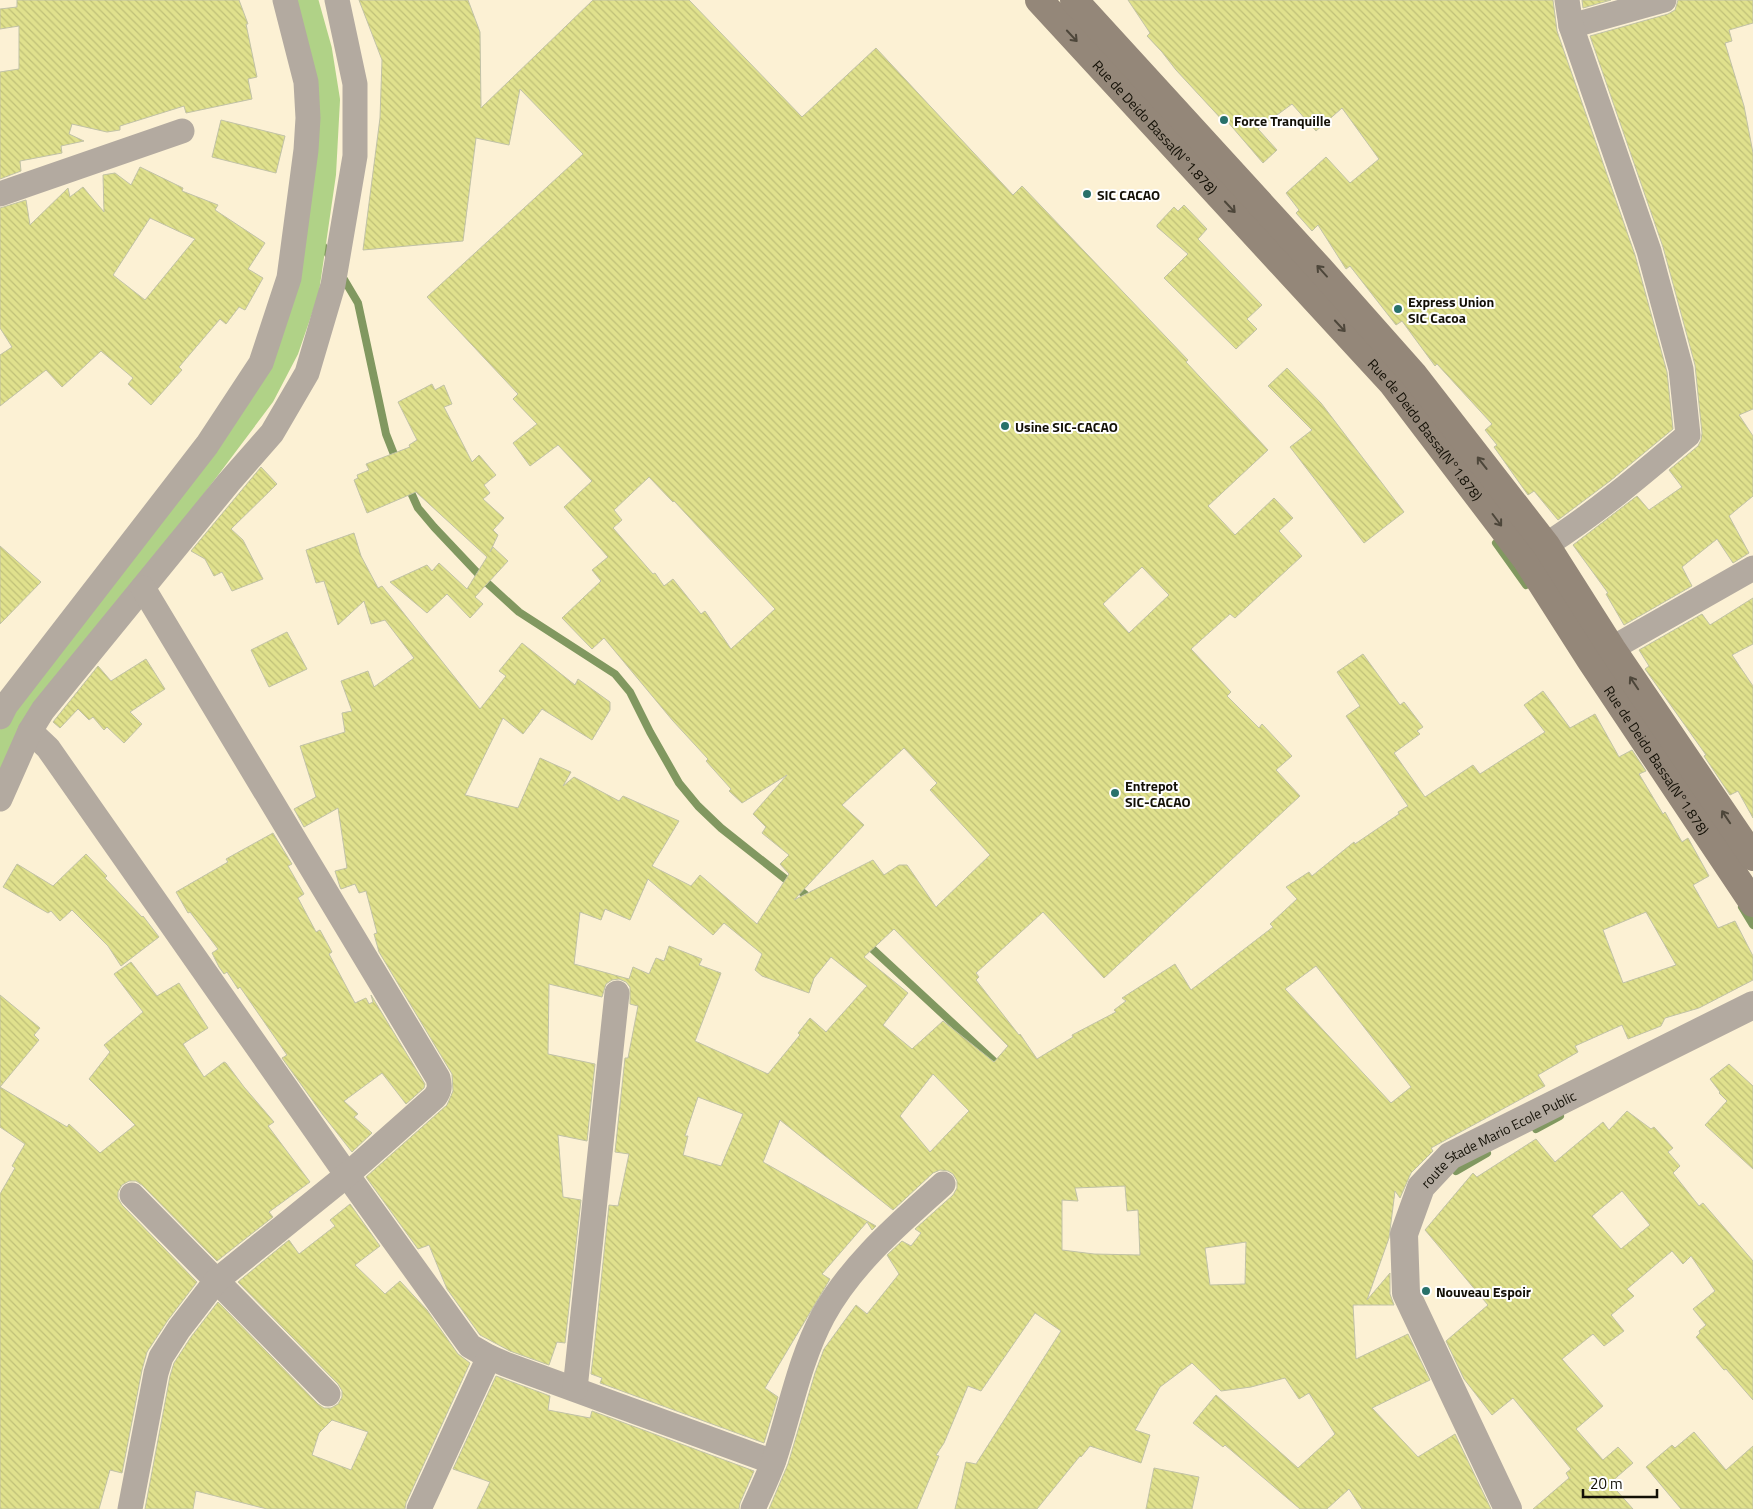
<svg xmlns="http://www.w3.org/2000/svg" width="1753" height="1509" font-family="'Titillium Web',sans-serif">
  <defs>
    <pattern id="building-back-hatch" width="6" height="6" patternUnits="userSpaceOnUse" patternTransform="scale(1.25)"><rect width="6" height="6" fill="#e0e18d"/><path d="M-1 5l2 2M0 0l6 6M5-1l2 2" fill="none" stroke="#bfc078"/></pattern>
  </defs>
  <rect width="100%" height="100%" fill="#fcf1d4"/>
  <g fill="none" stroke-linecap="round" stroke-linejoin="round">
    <g stroke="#819860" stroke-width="8">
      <path d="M 314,232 L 332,260"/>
      <path d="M 342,276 L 358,303 L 386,434 L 397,462"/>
      <path d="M 408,486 L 418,508 L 434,527 L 485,581 L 519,612 L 615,674 L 630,692 L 650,732 L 679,783 L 698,806 L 721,828 L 812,900"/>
      <path d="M 1496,543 L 1526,585"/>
      <path d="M 1742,907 L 1753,925"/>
      <path d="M 866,943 L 999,1066"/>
      <path d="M 1536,1129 L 1560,1116"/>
      <path d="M 1456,1171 L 1487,1153"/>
    </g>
    <path stroke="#b0d287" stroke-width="26" d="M 0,759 L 21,716 L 262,395 L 286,349 L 306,291 L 323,174 L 327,100 L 319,50 L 305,0"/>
  </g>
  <g fill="url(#building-back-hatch)" stroke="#c1c2a6" fill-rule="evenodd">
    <path d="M 17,0 L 239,0 L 248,24 L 246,24 L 257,77 L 248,79 L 252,99 L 186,113 L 184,106 L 120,126 L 120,130 L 107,132 L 72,124 L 69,134 L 84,141 L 61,146 L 62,153 L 20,161 L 21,171 L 0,179 L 0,72 L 19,69 L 19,26 L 0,29 L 0,9 L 17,7 Z"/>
    <path d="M 359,0 L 468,0 L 480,32 L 481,108 L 593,0 L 689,0 L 802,117 L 876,48 L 1013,195 L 1022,186 L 1188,360 L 1186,362 L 1268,450 L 1208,506 L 1235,535 L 1274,498 L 1293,518 L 1279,531 L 1302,556 L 1235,618 L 1230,614 L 1191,649 L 1231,692 L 1227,696 L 1259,728 L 1262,724 L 1292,756 L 1276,770 L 1300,796 L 1104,978 L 1043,912 L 976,973 L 979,977 L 976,980 L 1019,1035 L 1020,1034 L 1037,1059 L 1073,1037 L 1072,1035 L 1116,1012 L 1114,1010 L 1126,1001 L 1122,998 L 1175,964 L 1191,990 L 1273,927 L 1270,924 L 1297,899 L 1286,887 L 1309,872 L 1312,876 L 1354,842 L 1355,844 L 1399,814 L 1398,812 L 1408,806 L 1346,716 L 1360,706 L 1337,672 L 1363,654 L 1400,705 L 1404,702 L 1423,727 L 1417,731 L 1420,734 L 1394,753 L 1425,797 L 1473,765 L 1480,774 L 1545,732 L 1524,705 L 1543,691 L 1570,728 L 1595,714 L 1619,757 L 1632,750 L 1646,771 L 1639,774 L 1663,814 L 1665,812 L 1682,842 L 1688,838 L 1709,876 L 1693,885 L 1718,928 L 1735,921 L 1753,956 L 1753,980 L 1699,1008 L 1665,1018 L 1661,1026 L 1628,1039 L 1622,1025 L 1575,1046 L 1578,1052 L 1538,1075 L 1545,1086 L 1431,1148 L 1433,1151 L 1411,1173 L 1400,1198 L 1395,1191 L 1389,1238 L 1367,1300 L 1390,1273 L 1390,1294 L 1394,1305 L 1353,1305 L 1356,1359 L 1408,1334 L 1430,1380 L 1372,1408 L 1418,1457 L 1455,1434 L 1491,1509 L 1362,1509 L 1349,1489 L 1327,1509 L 1300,1509 L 1225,1445 L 1223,1447 L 1193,1423 L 1216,1395 L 1298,1468 L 1335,1434 L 1309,1393 L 1299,1399 L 1285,1378 L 1251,1387 L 1221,1391 L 1192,1363 L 1160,1387 L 1135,1430 L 1150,1435 L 1141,1463 L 1090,1446 L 1081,1457 L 1080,1456 L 1037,1509 L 955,1509 L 966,1462 L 976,1464 L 1061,1331 L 1035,1313 L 981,1391 L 968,1386 L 944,1443 L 936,1455 L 939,1456 L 917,1509 L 769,1509 L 788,1464 L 815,1373 L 824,1349 L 856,1305 L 867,1314 L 899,1274 L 887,1255 L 902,1241 L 911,1246 L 921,1233 L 915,1229 L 953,1195 L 957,1188 L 957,1181 L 953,1174 L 948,1171 L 940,1170 L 933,1173 L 893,1210 L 780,1120 L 763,1162 L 876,1226 L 872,1230 L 867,1222 L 822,1274 L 830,1279 L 765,1388 L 778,1397 L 764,1443 L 600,1383 L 602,1378 L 591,1374 L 594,1349 L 609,1205 L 618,1206 L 629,1154 L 615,1152 L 625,1058 L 628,1058 L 638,1006 L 630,1004 L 630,987 L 626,982 L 619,979 L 612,980 L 606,984 L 602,997 L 549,984 L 548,1054 L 595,1064 L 587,1141 L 558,1135 L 563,1197 L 581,1200 L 565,1343 L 557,1342 L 549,1365 L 510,1351 L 480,1335 L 447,1289 L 429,1245 L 418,1249 L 366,1177 L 447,1105 L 453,1091 L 452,1074 L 379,952 L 374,934 L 377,933 L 366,891 L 359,893 L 355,884 L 341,889 L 340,887 L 335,871 L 347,868 L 338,808 L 304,827 L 294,809 L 316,797 L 300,746 L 345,732 L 342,713 L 352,711 L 341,681 L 368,671 L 374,687 L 414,658 L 385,620 L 371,624 L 364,601 L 338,625 L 324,581 L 316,583 L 306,550 L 354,533 L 361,556 L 378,588 L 382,586 L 480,709 L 506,676 L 499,671 L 522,643 L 575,685 L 578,679 L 610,702 L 610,710 L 592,740 L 542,709 L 523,734 L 503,718 L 465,795 L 518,808 L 540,758 L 571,772 L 563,786 L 574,777 L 619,801 L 623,796 L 679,821 L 652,866 L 691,886 L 700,875 L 757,924 L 789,874 L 780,864 L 789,855 L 762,833 L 766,827 L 753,814 L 787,775 L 742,803 L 729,791 L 731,789 L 706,761 L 708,759 L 673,721 L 604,638 L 592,649 L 562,618 L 601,581 L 592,570 L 608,557 L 564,507 L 592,481 L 558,445 L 530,466 L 513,443 L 537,424 L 513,399 L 518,394 L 427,297 L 583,154 L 520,89 L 509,145 L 476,138 L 463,241 L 363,250 L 380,118 L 382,60 ZM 649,477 L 673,502 L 674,501 L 775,609 L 731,649 L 705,611 L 701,614 L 673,579 L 664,586 L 655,573 L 653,574 L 613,528 L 622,520 L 614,510 ZM 1142,567 L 1169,595 L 1129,633 L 1103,604 ZM 904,748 L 937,783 L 930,790 L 990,855 L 936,907 L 907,865 L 899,865 L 884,875 L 873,860 L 794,900 L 864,825 L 842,805 ZM 648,879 L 713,935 L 724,923 L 762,954 L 755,970 L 762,976 L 809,993 L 814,978 L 831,957 L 867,986 L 826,1032 L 810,1018 L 798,1033 L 800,1035 L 768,1074 L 695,1041 L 721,973 L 699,965 L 702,959 L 669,946 L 664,961 L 656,958 L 649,974 L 633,967 L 629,979 L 574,964 L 580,912 L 601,920 L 605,909 L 630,920 ZM 1646,912 L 1676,965 L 1623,983 L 1603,930 ZM 894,929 L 1008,1046 L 994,1062 L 943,1021 L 912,1049 L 883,1025 L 908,993 L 864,957 ZM 1316,966 L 1411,1087 L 1391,1103 L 1285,989 ZM 933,1074 L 969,1111 L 930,1152 L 900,1116 ZM 698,1097 L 743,1114 L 721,1166 L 683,1155 L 688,1136 L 685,1136 ZM 1125,1186 L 1127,1211 L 1138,1210 L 1140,1255 L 1094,1254 L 1062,1250 L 1062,1200 L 1078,1201 L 1075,1188 ZM 1246,1242 L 1245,1284 L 1210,1285 L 1205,1248 Z"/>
    <path d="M 1128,0 L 1553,0 L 1557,31 L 1635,255 L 1667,372 L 1673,429 L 1610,481 L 1558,520 L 1534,491 L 1528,495 L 1494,447 L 1497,445 L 1485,430 L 1492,424 L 1437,364 L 1435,366 L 1402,321 L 1396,325 L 1350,266 L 1346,269 L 1318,225 L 1312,231 L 1296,213 L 1299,210 L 1286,193 L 1326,157 L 1350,183 L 1379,159 L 1342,108 L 1316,131 L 1292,104 L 1258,129 L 1277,150 L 1263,163 L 1227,121 L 1225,123 L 1176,70 L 1162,52 L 1147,36 L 1150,33 Z"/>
    <path d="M 1582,0 L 1611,0 L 1583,8 Z"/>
    <path d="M 1678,0 L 1753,0 L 1753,23 L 1729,30 L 1732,41 L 1725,43 L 1744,106 L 1753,153 L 1753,409 L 1739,415 L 1753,436 L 1753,496 L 1729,516 L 1749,553 L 1733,563 L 1717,539 L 1682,567 L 1692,586 L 1624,625 L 1606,594 L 1608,593 L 1573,545 L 1637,496 L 1649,510 L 1682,487 L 1669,470 L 1698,446 L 1701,440 L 1702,433 L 1695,365 L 1663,247 L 1590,36 L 1668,14 L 1675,10 Z"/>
    <path d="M 221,120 L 285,136 L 276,173 L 212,157 Z"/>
    <path d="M 140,167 L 183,188 L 182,191 L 218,205 L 215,210 L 265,243 L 248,269 L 263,278 L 245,310 L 239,307 L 226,324 L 220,319 L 179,367 L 182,370 L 151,405 L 128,384 L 133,378 L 101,351 L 62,387 L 46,370 L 0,406 L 0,355 L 12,347 L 0,328 L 0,208 L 26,200 L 30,225 L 68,188 L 70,197 L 83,187 L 104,212 L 103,175 L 115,173 L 131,185 ZM 150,218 L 195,239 L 145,300 L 113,275 Z"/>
    <path d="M 1184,205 L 1207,229 L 1198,239 L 1262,305 L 1247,319 L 1257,329 L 1236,349 L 1164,278 L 1188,254 L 1157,227 L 1157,225 L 1174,207 L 1178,211 Z"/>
    <path d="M 1287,368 L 1321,403 L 1404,512 L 1364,543 L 1290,447 L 1312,430 L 1268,386 Z"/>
    <path d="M 432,384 L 435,390 L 444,385 L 452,404 L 444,407 L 472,462 L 479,455 L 496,475 L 484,485 L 490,493 L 483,499 L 504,518 L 493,530 L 498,535 L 490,552 L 493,547 L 508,561 L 475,597 L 483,604 L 470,618 L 447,594 L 427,613 L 390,582 L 427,565 L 432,571 L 439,563 L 467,589 L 487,557 L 416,492 L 367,513 L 354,480 L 358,478 L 357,475 L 369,470 L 366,464 L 410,447 L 409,445 L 417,440 L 398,402 Z"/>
    <path d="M 261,467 L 277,484 L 231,529 L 243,540 L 263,579 L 232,591 L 222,572 L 214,576 L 205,559 L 191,551 Z"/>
    <path d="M 0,546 L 41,582 L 0,624 Z"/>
    <path d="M 1753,598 L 1753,644 L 1732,655 L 1753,686 L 1753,818 L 1738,791 L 1730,795 L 1704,756 L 1706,755 L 1645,669 L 1649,666 L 1639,650 L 1702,614 L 1710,625 Z"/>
    <path d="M 287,632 L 307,669 L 269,687 L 251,650 Z"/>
    <path d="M 146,659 L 165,689 L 130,712 L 142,724 L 124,743 L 107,727 L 104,730 L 93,717 L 89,720 L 78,709 L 60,728 L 53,722 L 98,666 L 111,681 Z"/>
    <path d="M 273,833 L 292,864 L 288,866 L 304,894 L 298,898 L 316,932 L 320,930 L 332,952 L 329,954 L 355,1003 L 366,998 L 369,1004 L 373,1002 L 371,995 L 425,1084 L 424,1088 L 406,1104 L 382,1073 L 344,1101 L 358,1114 L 354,1117 L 372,1133 L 352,1152 L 323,1115 L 282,1058 L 287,1055 L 240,987 L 238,989 L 227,972 L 224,974 L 219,967 L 212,953 L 218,949 L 190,912 L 188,913 L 176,892 L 228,862 L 226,859 Z"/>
    <path d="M 86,854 L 107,876 L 105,878 L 142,917 L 143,916 L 159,937 L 121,966 L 108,946 L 72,910 L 60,921 L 51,911 L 48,913 L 3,887 L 17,864 L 53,886 Z"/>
    <path d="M 131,962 L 157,996 L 179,983 L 208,1028 L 183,1044 L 204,1077 L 224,1062 L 226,1063 L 244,1087 L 274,1122 L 268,1126 L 310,1182 L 269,1212 L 273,1217 L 217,1261 L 142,1185 L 136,1181 L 129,1181 L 122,1185 L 118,1192 L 118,1198 L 122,1205 L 197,1282 L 168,1320 L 147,1352 L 142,1370 L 122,1473 L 110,1470 L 99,1509 L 0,1509 L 0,1194 L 15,1168 L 12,1166 L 25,1144 L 0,1127 L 0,1087 L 67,1127 L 69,1124 L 100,1153 L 135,1125 L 89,1079 L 110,1052 L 104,1045 L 143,1012 L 114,974 Z"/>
    <path d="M 0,995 L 40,1028 L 34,1035 L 39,1040 L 0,1087 Z"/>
    <path d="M 1729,1064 L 1753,1086 L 1753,1169 L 1705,1125 L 1727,1101 L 1719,1093 L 1720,1092 L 1710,1079 Z"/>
    <path d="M 1627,1111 L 1651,1129 L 1654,1127 L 1673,1148 L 1668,1152 L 1680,1166 L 1673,1173 L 1699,1206 L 1703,1203 L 1753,1261 L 1753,1400 L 1726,1369 L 1724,1370 L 1696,1337 L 1700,1333 L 1699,1331 L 1706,1325 L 1693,1309 L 1715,1291 L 1691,1256 L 1683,1264 L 1672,1251 L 1627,1289 L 1634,1296 L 1611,1315 L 1624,1331 L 1604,1346 L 1593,1334 L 1562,1359 L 1603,1406 L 1576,1429 L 1603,1460 L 1618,1447 L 1633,1463 L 1610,1483 L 1633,1509 L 1533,1509 L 1569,1478 L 1566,1473 L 1571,1469 L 1513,1398 L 1492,1415 L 1464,1379 L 1446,1341 L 1488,1305 L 1425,1230 L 1473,1173 L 1477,1177 L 1536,1139 L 1555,1162 L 1603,1122 L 1609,1130 ZM 1622,1191 L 1650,1225 L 1621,1249 L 1592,1216 Z"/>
    <path d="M 350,1204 L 380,1246 L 355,1265 L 385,1294 L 400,1281 L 427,1310 L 458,1354 L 470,1363 L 406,1503 L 405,1509 L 267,1509 L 196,1491 L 193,1509 L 145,1509 L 170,1376 L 174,1363 L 191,1337 L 218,1302 L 318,1404 L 324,1408 L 331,1408 L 338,1404 L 342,1397 L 342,1391 L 338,1384 L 238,1282 L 289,1240 L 299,1254 L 335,1226 L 330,1220 ZM 332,1420 L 368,1432 L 351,1470 L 312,1455 L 319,1433 Z"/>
    <path d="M 496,1376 L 550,1396 L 548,1410 L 590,1418 L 592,1411 L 754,1471 L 740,1503 L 739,1509 L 477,1509 L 490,1482 L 453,1469 Z"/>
    <path d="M 1694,1432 L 1726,1470 L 1753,1446 L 1753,1509 L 1681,1509 L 1646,1467 L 1672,1445 L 1675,1448 Z"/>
    <path d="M 1154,1468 L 1199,1477 L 1192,1509 L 1146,1509 Z"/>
  </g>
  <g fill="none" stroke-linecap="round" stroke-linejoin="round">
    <g stroke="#b3aaa0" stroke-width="25">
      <path d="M 1571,26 L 1664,0"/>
      <path d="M 0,194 L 182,131"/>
      <path d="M 1546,545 C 1596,513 1642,474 1688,435 L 1681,369 L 1649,251 L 1571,26 L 1567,0"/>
      <path d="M 1595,658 L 1753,568"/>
      <path d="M 0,717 L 6,705 L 207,445 L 261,363 L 289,278 L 306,150 L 308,118 L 306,82 L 285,0"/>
      <path d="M 30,731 L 48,748 L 347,1175 L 470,1346 L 489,1357 L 505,1364 L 773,1462"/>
      <path d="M 0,799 L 30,731 L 43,710 L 229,482 L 272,433 L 307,373 L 333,285 L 355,156 L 355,84 L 337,0"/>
      <path d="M 132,1195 L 328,1394"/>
      <path d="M 575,1389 L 617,993"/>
      <path d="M 130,1509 L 156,1373 L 161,1357 L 179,1329 L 216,1281 L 347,1175 L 435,1097 C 440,1090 440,1086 438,1078 L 143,588"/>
      <path d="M 419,1509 L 489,1357"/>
      <path d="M 753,1509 C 760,1493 768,1477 774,1460 C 790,1412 799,1361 823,1316 C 852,1263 899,1224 943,1184"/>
    </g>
    <path stroke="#b3aaa0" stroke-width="28" id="s1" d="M 1508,1509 L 1406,1293 L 1404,1234 L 1421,1187 L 1450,1156 L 1753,1005"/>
    <g stroke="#948779" stroke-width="28">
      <path id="s2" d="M 1039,0 L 1392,383 L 1526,559 L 1591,661 L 1753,903"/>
      <path d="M 1074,0 L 1319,268 L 1414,375 L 1546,545 L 1612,649 L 1753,857"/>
    </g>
  </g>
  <defs><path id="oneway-shaft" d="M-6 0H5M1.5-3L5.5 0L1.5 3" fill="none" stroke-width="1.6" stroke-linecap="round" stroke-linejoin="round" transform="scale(1.25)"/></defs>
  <g stroke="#4d463a">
    <use href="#oneway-shaft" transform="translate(1072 36) rotate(47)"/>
    <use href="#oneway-shaft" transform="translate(1230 207) rotate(47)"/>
    <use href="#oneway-shaft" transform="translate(1322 271) rotate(-132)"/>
    <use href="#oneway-shaft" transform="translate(1340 326) rotate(47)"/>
    <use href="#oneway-shaft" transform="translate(1482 463) rotate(-128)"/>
    <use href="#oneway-shaft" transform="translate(1497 520) rotate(53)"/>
    <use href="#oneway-shaft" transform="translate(1634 683) rotate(-124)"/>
    <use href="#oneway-shaft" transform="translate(1726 817) rotate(-124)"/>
  </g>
  <g fill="#28716a" stroke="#fff" stroke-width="2">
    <circle cx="1224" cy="120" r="5"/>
    <circle cx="1087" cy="194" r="5"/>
    <circle cx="1398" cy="309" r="5"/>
    <circle cx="1005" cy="426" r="5"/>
    <circle cx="1115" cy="793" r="5"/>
    <circle cx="1426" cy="1291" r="5"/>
  </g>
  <g text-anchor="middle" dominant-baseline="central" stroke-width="4" stroke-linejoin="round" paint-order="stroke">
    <g font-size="14" font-weight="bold" fill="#131006" stroke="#fff" text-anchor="start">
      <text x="1234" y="120">Force Tranquille</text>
      <text x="1097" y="194">SIC CACAO</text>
      <text x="1408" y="301">Express Union<tspan x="1408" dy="16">SIC Cacoa</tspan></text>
      <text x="1015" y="426">Usine SIC-CACAO</text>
      <text x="1125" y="785">Entrepot<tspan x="1125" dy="16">SIC-CACAO</tspan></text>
      <text x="1436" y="1291">Nouveau Espoir</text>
    </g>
    <g font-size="14" fill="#131006" stroke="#fff">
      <text stroke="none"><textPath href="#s2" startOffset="172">Rue de Deido Bassa(N°1.878)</textPath></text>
      <text stroke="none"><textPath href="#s2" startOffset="578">Rue de Deido Bassa(N°1.878)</textPath></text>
      <text stroke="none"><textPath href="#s2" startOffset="982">Rue de Deido Bassa(N°1.878)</textPath></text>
      <text stroke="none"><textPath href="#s1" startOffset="440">route Stade Mario Ecole Public</textPath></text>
    </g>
  </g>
  <path d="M1583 1489v8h74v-8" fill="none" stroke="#131006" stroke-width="2.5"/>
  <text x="1590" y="1489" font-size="15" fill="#131006" stroke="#ffffff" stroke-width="4" paint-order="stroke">20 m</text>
</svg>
